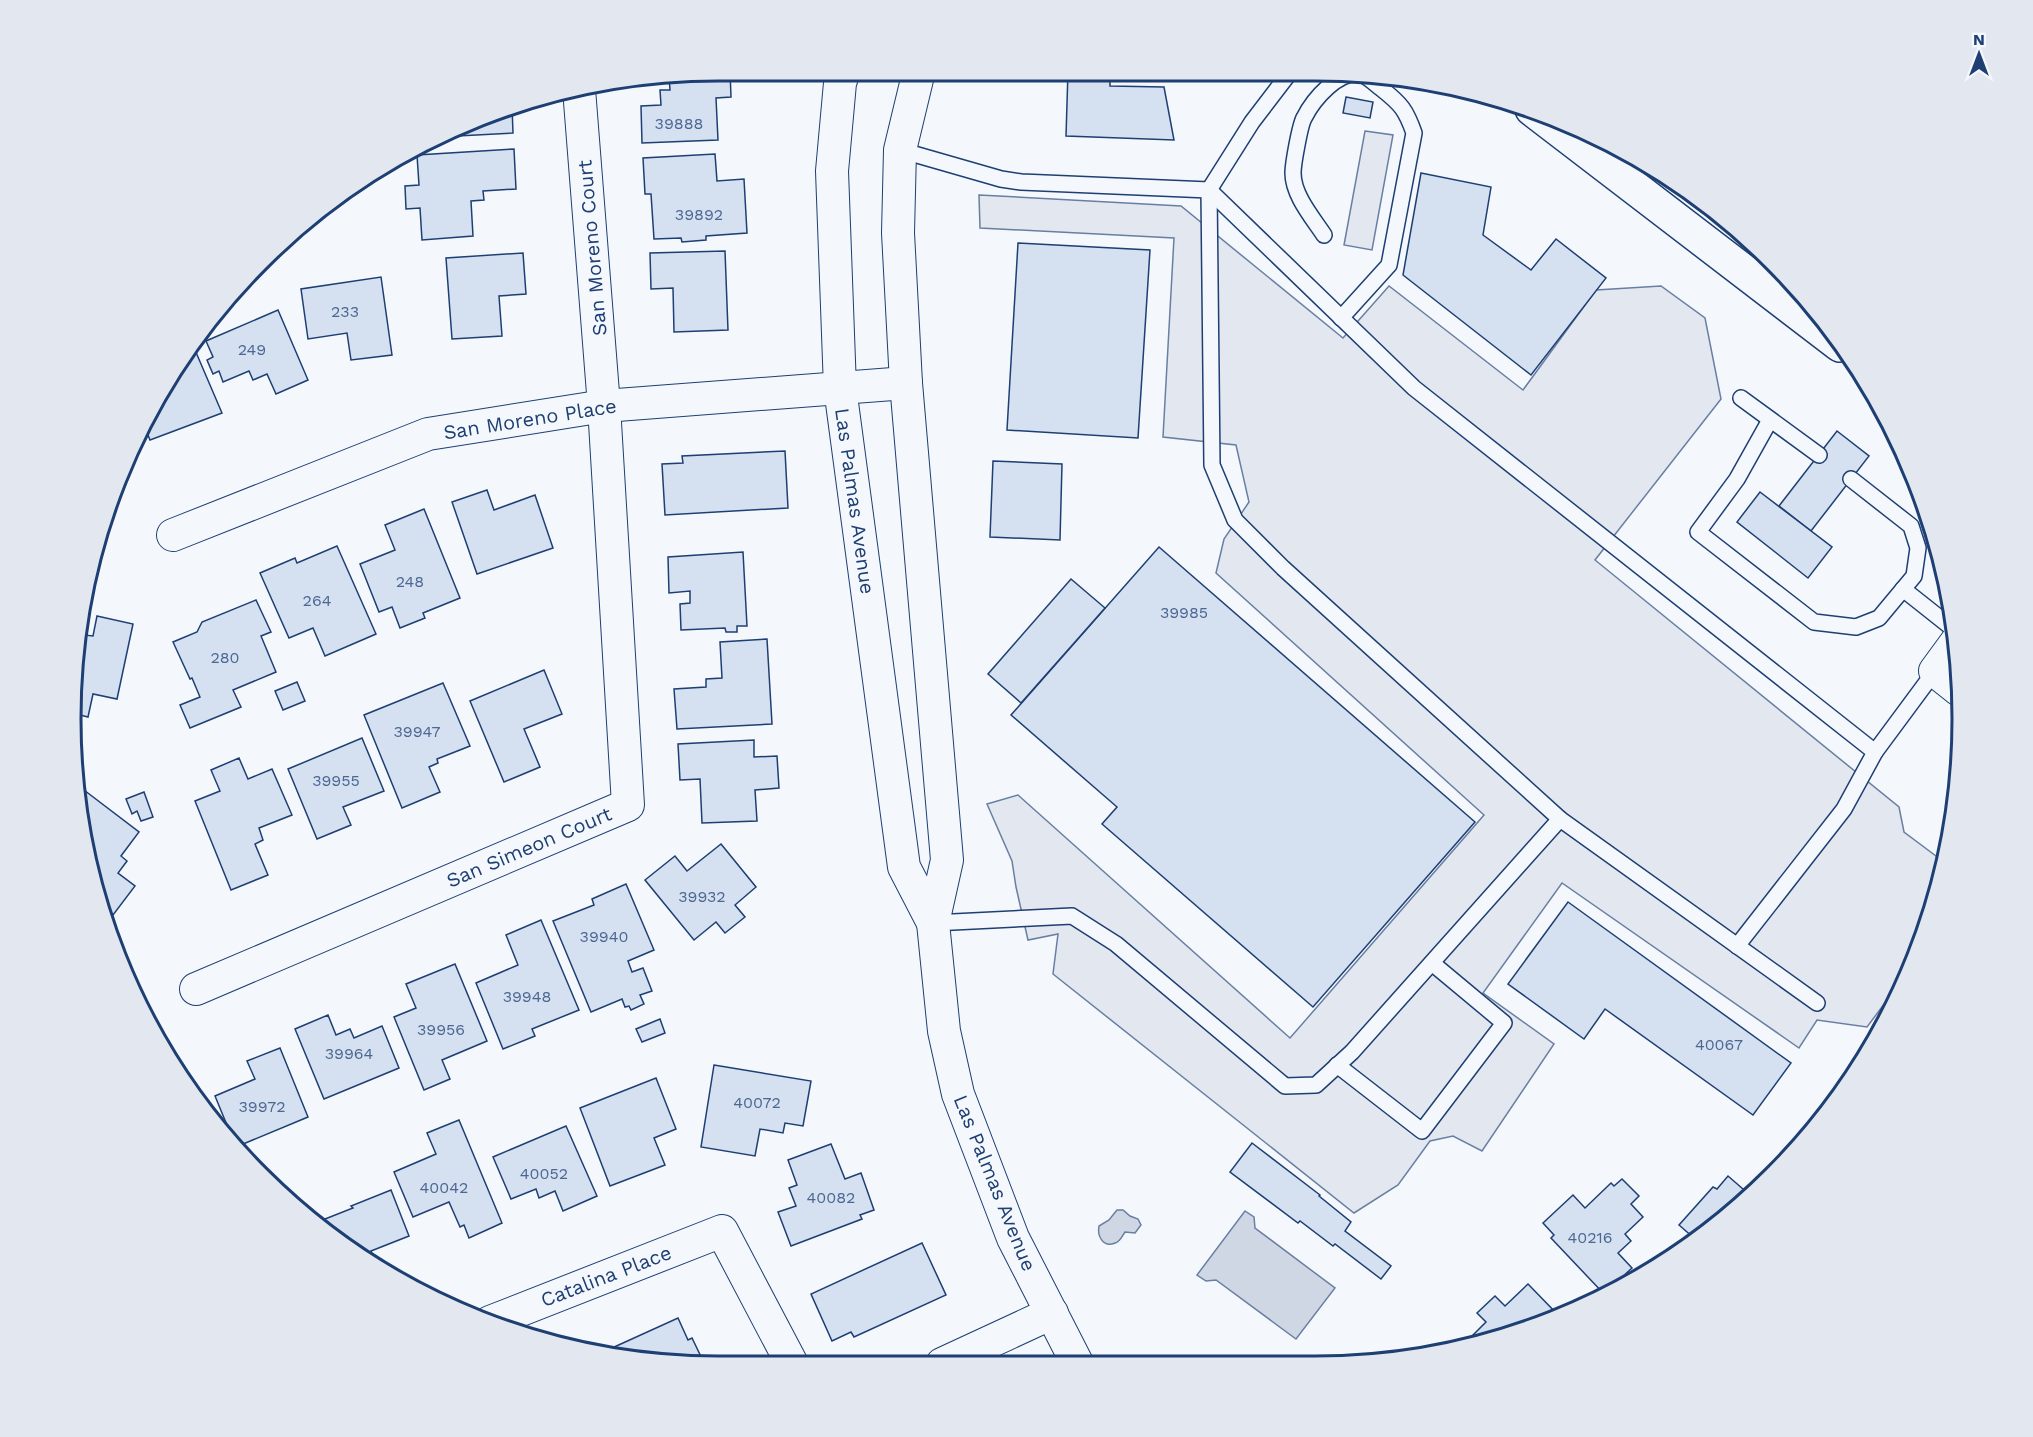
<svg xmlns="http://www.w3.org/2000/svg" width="2033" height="1437" font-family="'Work Sans',sans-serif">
  <rect width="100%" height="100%" fill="#f4f7fb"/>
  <g fill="#e3e8f0" stroke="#687fa3" stroke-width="1.5">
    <path d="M 1365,131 L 1393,135 L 1372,250 L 1344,245 Z"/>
    <path d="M 979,195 L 1181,206 L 1343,338 L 1389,286 L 1523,390 L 1596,290 L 1661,286 L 1705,318 L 1721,399 L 1595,560 L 1899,807 L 1904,832 L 1944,862 L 1940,886 L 1908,972 L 1867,1027 L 1817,1020 L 1799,1048 L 1562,883 L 1483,993 L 1554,1044 L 1482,1151 L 1453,1136 L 1430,1141 L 1398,1185 L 1354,1213 L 1053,974 L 1058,934 L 1028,940 L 1016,887 L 1012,861 L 987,804 L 1018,795 L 1290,1038 L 1484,815 L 1216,573 L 1224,539 L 1249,502 L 1236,445 L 1163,437 L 1174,238 L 980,228 Z"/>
  </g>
  <g fill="#cfd7e4" stroke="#687fa3" stroke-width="1.5">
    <path d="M 1117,1210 L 1123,1210 L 1130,1216 L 1138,1219 L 1141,1225 L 1135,1233 L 1125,1232 C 1122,1236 1120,1242 1115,1243 C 1103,1248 1097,1236 1099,1226 L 1109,1220 Z"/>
    <path d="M 1245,1211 L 1254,1217 L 1255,1228 L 1335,1288 L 1296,1339 L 1216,1280 L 1206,1281 L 1197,1275 Z"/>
  </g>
  <g fill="#d5e0f0" stroke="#1d3f73" stroke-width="1.5">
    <path d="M 718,70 L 730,71 L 731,97 L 716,98 L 718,140 L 642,143 L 641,106 L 661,105 L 660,90 L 670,90 L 669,77 Z"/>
    <path d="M 1068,71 L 1110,71 L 1110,86 L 1164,87 L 1174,140 L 1066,136 Z"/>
    <path d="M 1346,97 L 1373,102 L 1370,118 L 1343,113 Z"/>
    <path d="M 512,106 L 513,133 L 438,137 L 470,120 Z"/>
    <path d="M 514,149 L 516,189 L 483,191 L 484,200 L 471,201 L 473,236 L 422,240 L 420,208 L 406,209 L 405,186 L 419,185 L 417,155 Z"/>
    <path d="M 715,154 L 717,181 L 744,179 L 747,233 L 706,236 L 706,240 L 682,242 L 681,238 L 654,239 L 651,194 L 645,194 L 643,158 Z"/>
    <path d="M 1421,173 L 1491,187 L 1483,235 L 1531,270 L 1556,239 L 1606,278 L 1531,375 L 1403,275 Z"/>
    <path d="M 1018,243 L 1150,250 L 1138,438 L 1007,430 Z"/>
    <path d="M 725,251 L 728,330 L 674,332 L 673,288 L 651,289 L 650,253 Z"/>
    <path d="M 523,253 L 526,294 L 499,296 L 502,336 L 452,339 L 446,258 Z"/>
    <path d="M 381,277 L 392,355 L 351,360 L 347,333 L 308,339 L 301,289 Z"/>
    <path d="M 278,310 L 308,380 L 276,394 L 267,374 L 253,380 L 249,371 L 223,382 L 219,371 L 213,374 L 207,360 L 213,357 L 206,341 Z"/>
    <path d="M 192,343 L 222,413 L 150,440 L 144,425 L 180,359 Z"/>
    <path d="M 1837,431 L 1869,456 L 1811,531 L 1779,506 Z"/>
    <path d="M 785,451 L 788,508 L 665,515 L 662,464 L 683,463 L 682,456 Z"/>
    <path d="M 993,461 L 1062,464 L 1060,540 L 990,537 Z"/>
    <path d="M 487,490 L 494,510 L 535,495 L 553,548 L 477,574 L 452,502 Z"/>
    <path d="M 1760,492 L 1832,547 L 1808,578 L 1737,522 Z"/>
    <path d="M 424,509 L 460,598 L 423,613 L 425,618 L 400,628 L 392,607 L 379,612 L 360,564 L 395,550 L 385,525 Z"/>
    <path d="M 337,546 L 376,634 L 325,656 L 313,628 L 289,638 L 260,573 L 295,558 L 297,563 Z"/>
    <path d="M 1159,547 L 1475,822 L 1313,1007 L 1102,824 L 1117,807 L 1011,715 Z"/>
    <path d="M 743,552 L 747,626 L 737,626 L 737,632 L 726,632 L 725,628 L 681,630 L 680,604 L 690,603 L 690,591 L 669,593 L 668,557 Z"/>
    <path d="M 1071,579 L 1105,608 L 1021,703 L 988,674 Z"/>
    <path d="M 256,600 L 271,632 L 261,636 L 276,672 L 233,690 L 241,707 L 190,728 L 180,705 L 200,697 L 192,678 L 190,679 L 173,642 L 197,632 L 202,622 Z"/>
    <path d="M 97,616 L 133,624 L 117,699 L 93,694 L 88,717 L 76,714 L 76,634 L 93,636 Z"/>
    <path d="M 767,639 L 772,724 L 677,729 L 674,689 L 706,687 L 706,679 L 722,678 L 720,642 Z"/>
    <path d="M 544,670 L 562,714 L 524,729 L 540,767 L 504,782 L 470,701 Z"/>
    <path d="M 297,682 L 305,701 L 283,710 L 275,691 Z"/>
    <path d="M 443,683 L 470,746 L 437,759 L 438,763 L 429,767 L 440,792 L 402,808 L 364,715 Z"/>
    <path d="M 362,738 L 384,791 L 343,807 L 351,825 L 317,839 L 288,769 Z"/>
    <path d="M 754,740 L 754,757 L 777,756 L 779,788 L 755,790 L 757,821 L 702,823 L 700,779 L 680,780 L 678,744 Z"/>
    <path d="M 239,758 L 248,779 L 272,769 L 292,815 L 259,828 L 263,840 L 255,844 L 268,875 L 231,890 L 195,801 L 220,791 L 211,770 Z"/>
    <path d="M 80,787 L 139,832 L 121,856 L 127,861 L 118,873 L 135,886 L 113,915 L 100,905 L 76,803 L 76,793 Z"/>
    <path d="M 144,792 L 153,817 L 141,821 L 137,811 L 132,814 L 126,799 Z"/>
    <path d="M 721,844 L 756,887 L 735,905 L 745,917 L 725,933 L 716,922 L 694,940 L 645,880 L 675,856 L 687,871 Z"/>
    <path d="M 626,884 L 654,950 L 628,961 L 632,972 L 643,968 L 652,991 L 640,995 L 644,1004 L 631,1010 L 629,1006 L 625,1007 L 622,999 L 591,1012 L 553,921 L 594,905 L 592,899 Z"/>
    <path d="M 1568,902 L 1791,1063 L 1753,1115 L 1605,1009 L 1584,1039 L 1508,984 Z"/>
    <path d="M 541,920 L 579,1010 L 532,1029 L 535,1036 L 503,1049 L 476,983 L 518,965 L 506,935 Z"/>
    <path d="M 455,964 L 487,1041 L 442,1060 L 450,1079 L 424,1090 L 394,1017 L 416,1008 L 406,984 Z"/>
    <path d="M 328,1015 L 336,1035 L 350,1029 L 354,1038 L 382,1026 L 399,1068 L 324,1099 L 295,1029 Z"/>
    <path d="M 660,1019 L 665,1033 L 642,1042 L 636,1029 Z"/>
    <path d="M 280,1048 L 308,1117 L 236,1147 L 215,1096 L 255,1079 L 247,1061 Z"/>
    <path d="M 714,1065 L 811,1081 L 803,1126 L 785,1123 L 783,1133 L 760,1129 L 755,1156 L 701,1147 Z"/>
    <path d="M 656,1078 L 676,1129 L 654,1138 L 665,1165 L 610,1186 L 580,1108 Z"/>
    <path d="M 459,1120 L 502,1223 L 469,1238 L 464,1225 L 460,1227 L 449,1202 L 413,1217 L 394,1172 L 436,1154 L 427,1133 Z"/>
    <path d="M 566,1126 L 597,1196 L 563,1211 L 555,1191 L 539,1198 L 536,1189 L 511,1199 L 493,1157 Z"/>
    <path d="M 1252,1143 L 1320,1195 L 1319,1196 L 1351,1222 L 1345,1231 L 1391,1266 L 1381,1279 L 1335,1244 L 1333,1246 L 1300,1221 L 1298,1223 L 1230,1172 Z"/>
    <path d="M 831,1144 L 845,1179 L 861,1173 L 874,1210 L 860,1215 L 862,1219 L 791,1246 L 778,1212 L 796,1206 L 789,1188 L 797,1185 L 788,1160 Z"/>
    <path d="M 1728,1176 L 1751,1196 L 1742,1205 L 1694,1238 L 1679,1225 L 1713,1187 L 1717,1189 Z"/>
    <path d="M 1622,1179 L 1639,1196 L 1631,1204 L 1643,1217 L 1625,1234 L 1631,1241 L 1618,1253 L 1632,1268 L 1604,1294 L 1551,1238 L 1554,1235 L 1543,1223 L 1573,1195 L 1585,1208 L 1611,1183 L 1614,1186 Z"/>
    <path d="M 391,1190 L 409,1236 L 371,1251 L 376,1265 L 324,1233 L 316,1225 L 315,1223 L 353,1208 L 351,1206 Z"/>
    <path d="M 922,1243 L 946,1295 L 854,1337 L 851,1332 L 832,1341 L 811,1294 Z"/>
    <path d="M 1528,1284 L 1560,1317 L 1522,1332 L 1469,1345 L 1466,1342 L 1486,1322 L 1477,1313 L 1495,1296 L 1505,1306 Z"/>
    <path d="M 678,1318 L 688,1340 L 692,1338 L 705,1365 L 676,1365 L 601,1353 Z"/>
  </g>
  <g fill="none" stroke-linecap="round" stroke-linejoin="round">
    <defs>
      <g id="lane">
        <path d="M 1291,71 L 1252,122 L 1209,190 L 1212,465 L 1235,520 L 1283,568 L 1560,819 L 1817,1003"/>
        <path d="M 900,150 L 1001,179 L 1021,182 L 1209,190 L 1414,388 L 1875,752 L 1844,809 L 1737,946"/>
        <path d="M 1324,235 C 1312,217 1293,195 1293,173 C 1293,164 1300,125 1304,118 C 1313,100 1340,67 1363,75 C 1370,78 1376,85 1382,89 C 1401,104 1406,110 1414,133 L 1389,265 L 1341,318"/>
        <path d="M 1741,398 L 1819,455"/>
        <path d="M 1770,420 L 1737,479 L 1698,532 L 1814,622 L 1856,627 L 1879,618 L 1914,576 L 1918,548 L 1911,526 L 1851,479"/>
        <path d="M 1903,589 L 1956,631"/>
        <path d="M 1875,752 L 1935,671"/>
        <path d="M 933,923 L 1072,916 L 1116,944 L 1285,1086 L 1316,1085 L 1352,1052 L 1560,819"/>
        <path d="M 1337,1065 L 1422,1131 L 1504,1023 L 1432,963"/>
      </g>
      <g id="street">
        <path d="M 844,71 L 840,83 L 832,171 L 840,388 L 904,867 L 933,923"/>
        <path d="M 919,71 L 900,150 L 898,233 L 906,383 L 947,860 L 933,923 L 944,1031 L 958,1094 L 1013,1238 L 1077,1363"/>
        <path d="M 173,535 L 428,434 L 604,406 L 906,383"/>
        <path d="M 1957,641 L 1935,671 L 1959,690"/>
        <path d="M 196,989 L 628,805 L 604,406 L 579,89"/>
        <path d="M 490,1322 L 722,1231 L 792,1364"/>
        <path d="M 942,1364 L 1052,1313"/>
      </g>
      <path id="primary" d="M 1532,109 L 1840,345"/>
    </defs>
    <use href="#lane" stroke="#1d3f73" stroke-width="18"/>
    <use href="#street" stroke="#1d3f73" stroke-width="34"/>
    <use href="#primary" stroke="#1d3f73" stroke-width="36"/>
    <use href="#lane" stroke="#f4f7fb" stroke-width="15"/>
    <use href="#street" stroke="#f4f7fb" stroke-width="32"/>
    <use href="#primary" stroke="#f4f7fb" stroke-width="33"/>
  </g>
  <g text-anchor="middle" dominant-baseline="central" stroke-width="4.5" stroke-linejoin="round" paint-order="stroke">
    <g font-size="16" fill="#4b6792">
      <text x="679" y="123">39888</text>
      <text x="699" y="214">39892</text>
      <text x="345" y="311">233</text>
      <text x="252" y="349">249</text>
      <text x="410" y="581">248</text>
      <text x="317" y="600">264</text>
      <text x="1184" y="612">39985</text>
      <text x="225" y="657">280</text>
      <text x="417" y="731">39947</text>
      <text x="336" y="780">39955</text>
      <text x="702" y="896">39932</text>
      <text x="604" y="936">39940</text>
      <text x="527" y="996">39948</text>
      <text x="441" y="1029">39956</text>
      <text x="1719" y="1044">40067</text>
      <text x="349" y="1053">39964</text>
      <text x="757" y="1102">40072</text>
      <text x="262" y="1106">39972</text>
      <text x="544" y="1173">40052</text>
      <text x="444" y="1187">40042</text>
      <text x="831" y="1197">40082</text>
      <text x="1590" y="1237">40216</text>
    </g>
    <g font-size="20" fill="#1d3f73" stroke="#f4f7fb">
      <text transform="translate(592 248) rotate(-95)">San Moreno Court</text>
      <text transform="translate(530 419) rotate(-9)">San Moreno Place</text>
      <text transform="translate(855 501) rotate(82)">Las Palmas Avenue</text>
      <text transform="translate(529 847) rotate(-23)">San Simeon Court</text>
      <text transform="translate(995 1183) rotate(68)">Las Palmas Avenue</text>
      <text transform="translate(606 1276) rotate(-21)">Catalina Place</text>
    </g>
  </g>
  <path d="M0 0H2033V1437H0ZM718 81H1315A637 637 0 0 1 1952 718V719A637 637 0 0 1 1315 1356H718A637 637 0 0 1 81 719V718A637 637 0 0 1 718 81Z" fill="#e3e8f0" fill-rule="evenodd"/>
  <path fill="none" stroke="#1d3f73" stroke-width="3" d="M718 81H1315A637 637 0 0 1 1952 718V719A637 637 0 0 1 1315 1356H718A637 637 0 0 1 81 719V718A637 637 0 0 1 718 81Z"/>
  <g transform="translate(1979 54)" stroke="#f4f7fb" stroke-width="4.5" paint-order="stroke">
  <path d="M0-4.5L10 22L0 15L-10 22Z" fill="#1d3f73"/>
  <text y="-9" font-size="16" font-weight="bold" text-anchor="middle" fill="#1d3f73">N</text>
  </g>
</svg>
